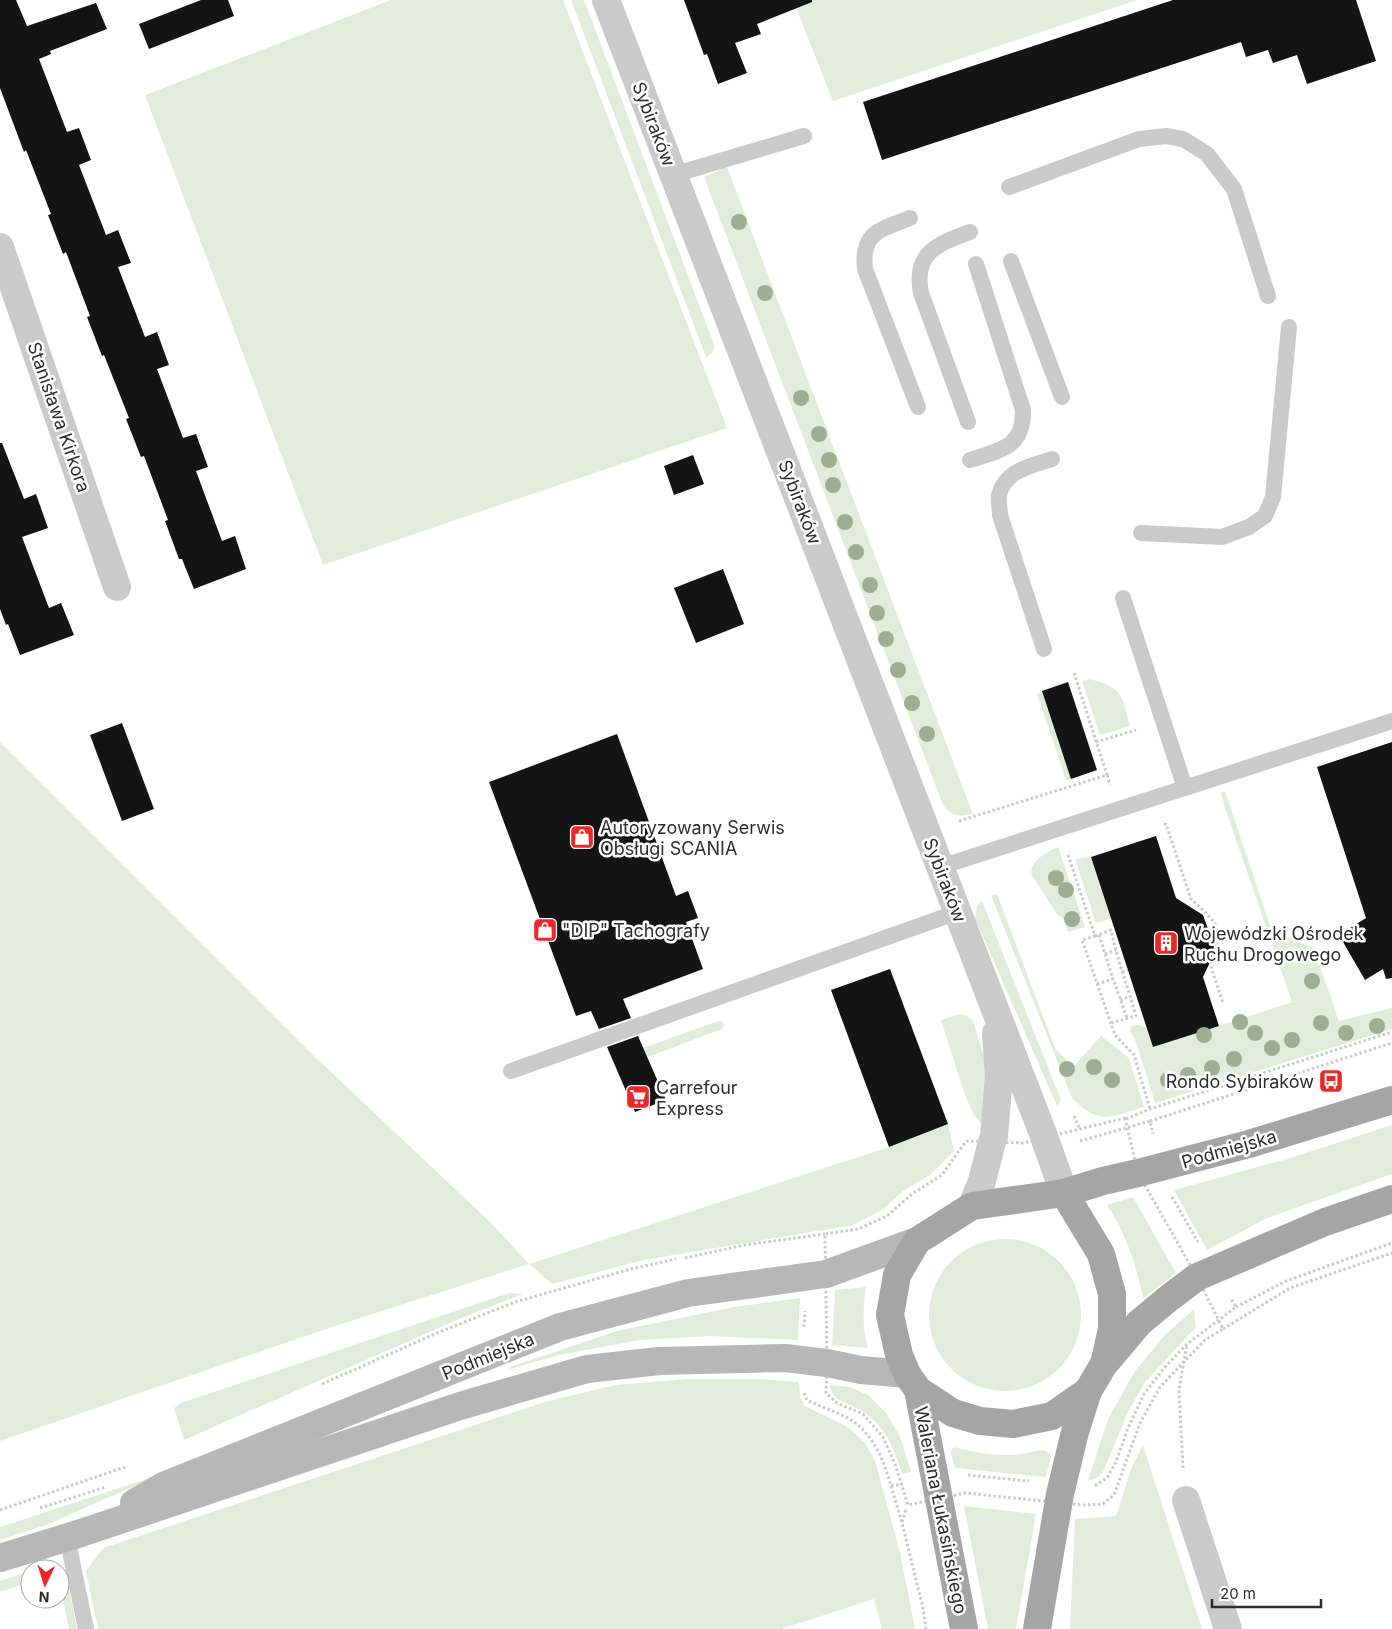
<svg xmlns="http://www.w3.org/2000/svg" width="1392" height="1629" font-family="Inter,sans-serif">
  <rect width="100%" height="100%" fill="#fff"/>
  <g fill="#e2ecda">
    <path d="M 391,0 L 563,0 L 727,428 L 323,565 L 145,95 Z"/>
    <path d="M 571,0 L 584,0 L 715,347 L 711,354 L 706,357 Z"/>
    <path d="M 793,0 L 1137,0 L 833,101 Z"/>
    <path d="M 727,167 L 973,814 C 958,816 953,818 943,805 L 704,177 Z"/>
    <path d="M 1090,679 C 1124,689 1121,694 1130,726 L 1100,735 L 1082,681 Z"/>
    <path d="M 1068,685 L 1071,779 L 1066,780 L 1037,694 Z"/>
    <path d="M 0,742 L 313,1055 L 491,1223 L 529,1264 L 889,1147 L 948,1124 L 954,1151 L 930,1175 L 903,1191 L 881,1211 L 853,1225 L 644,1260 L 552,1284 L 529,1264 L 332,1327 L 0,1441 Z"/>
    <path d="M 1225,791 L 1271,928 L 1314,949 L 1339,1021 L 1392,1008 L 1392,1029 L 1155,1103 L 1137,1045 L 1130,1030 L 1132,1026 L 1139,1025 L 1147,1028 L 1154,1047 L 1292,1002 L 1225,808 L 1221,793 Z"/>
    <path d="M 1058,847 L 1085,927 L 1068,932 L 1064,920 L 1057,914 L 1031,874 C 1031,859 1046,853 1058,847 Z"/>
    <path d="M 1091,857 L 1111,918 L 1096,923 L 1075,859 Z"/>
    <path d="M 997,894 L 1055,1048 L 1073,1067 L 1101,1036 L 1129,1058 L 1144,1107 C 1110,1117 1099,1126 1072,1098 L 991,895 Z"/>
    <path d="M 982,901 L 1061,1100 L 1057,1106 L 975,918 L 977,906 Z"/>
    <path d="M 959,1014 L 967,1016 L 973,1021 L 985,1059 L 988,1092 L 982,1124 L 973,1114 L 964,1092 L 941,1020 Z"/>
    <path d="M 718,1021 L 721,1021 L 724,1025 L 722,1029 L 648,1057 L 643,1048 Z"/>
    <path d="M 1392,1125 L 1392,1174 L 1267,1218 L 1207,1250 L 1174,1190 L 1287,1159 Z"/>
    <path d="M 1133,1197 L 1176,1273 L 1143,1298 C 1136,1264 1126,1234 1107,1205 Z"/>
    <circle cx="1005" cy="1315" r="76"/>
    <path d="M 866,1287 C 863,1308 862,1328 868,1348 L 832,1345 L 835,1290 Z"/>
    <path d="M 509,1293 L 523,1294 L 459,1319 L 184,1440 L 174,1408 L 181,1403 Z"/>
    <path d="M 800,1298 L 798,1340 L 711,1336 L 640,1340 L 559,1355 L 510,1369 L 510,1367 L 617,1331 L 734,1307 Z"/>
    <path d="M 1194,1309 L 1196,1327 L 1145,1382 L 1128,1412 L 1103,1472 L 1095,1479 L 1088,1480 L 1108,1419 L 1135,1371 L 1164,1336 Z"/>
    <path d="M 686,1379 L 757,1379 L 799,1382 L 800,1397 L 805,1406 L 846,1426 L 865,1443 L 875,1461 L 900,1552 L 915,1629 L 882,1629 L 874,1599 L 781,1629 L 98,1629 L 86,1571 L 103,1548 L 545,1402 L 615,1385 Z"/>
    <path d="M 830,1385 L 850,1387 L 868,1395 L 886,1413 L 900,1436 L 911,1472 L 902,1474 C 895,1450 887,1430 867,1414 C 855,1404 831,1403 830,1385 Z"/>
    <path d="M 1143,1445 L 1202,1629 L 1070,1629 L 1075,1519 L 1116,1516 L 1131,1469 Z"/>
    <path d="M 955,1447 C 978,1453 999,1457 1022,1454 C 1032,1453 1045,1445 1051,1456 L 1046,1477 L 955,1468 L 951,1453 L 952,1449 Z"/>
    <path d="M 159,1475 L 49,1524 L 0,1540 L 0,1527 Z"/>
    <path d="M 964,1506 L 1036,1514 L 1016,1629 L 988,1629 Z"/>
    <path d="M 60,1569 L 66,1572 L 77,1629 L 69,1629 L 60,1584 Z"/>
    <path d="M 30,1571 L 30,1582 L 0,1592 L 0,1581 Z"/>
  </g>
  <g fill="#141414">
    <path d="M 0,0 L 16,0 L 27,26 L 96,3 L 107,29 L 50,51 L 51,54 L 39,59 L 67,132 L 79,128 L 91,160 L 79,165 L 106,235 L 118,230 L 131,263 L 118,267 L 145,337 L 157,332 L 169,365 L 157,369 L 183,438 L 196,434 L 208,467 L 196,471 L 222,541 L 235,536 L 246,569 L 194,589 L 182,559 L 179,559 L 165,521 L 168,520 L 144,456 L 141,457 L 126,419 L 129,418 L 104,355 L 102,356 L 87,317 L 90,316 L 66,252 L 63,254 L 48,215 L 51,214 L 26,150 L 24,152 L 0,88 Z"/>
    <path d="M 201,0 L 228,0 L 234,16 L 149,49 L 139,24 Z"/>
    <path d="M 684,0 L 812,0 L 812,2 L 757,24 L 761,34 L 735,43 L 747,73 L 718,84 L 707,54 L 704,55 Z"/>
    <path d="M 1173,0 L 1356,0 L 1376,61 L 1307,84 L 1297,55 L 1273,63 L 1268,50 L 1246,57 L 1241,42 L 882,160 L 863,102 Z"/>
    <path d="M 0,443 L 2,443 L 24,499 L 36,494 L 48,528 L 22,537 L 49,608 L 61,603 L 74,635 L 20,655 L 8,624 L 6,625 L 0,609 Z"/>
    <path d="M 693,455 L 704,484 L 674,495 L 664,466 Z"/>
    <path d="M 723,569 L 744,624 L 696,643 L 674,588 Z"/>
    <path d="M 1068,682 L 1097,770 L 1071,779 L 1042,691 Z"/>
    <path d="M 122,723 L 154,809 L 122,821 L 90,735 Z"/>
    <path d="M 617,734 L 676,896 L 688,891 L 698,918 L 686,922 L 703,969 L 623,999 L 631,1018 L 599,1029 L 591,1011 L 576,1016 L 489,782 Z"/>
    <path d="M 1392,742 L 1392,978 L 1386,979 L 1383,969 L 1365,980 L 1339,935 L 1366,918 L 1317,767 Z"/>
    <path d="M 1156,836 L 1176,898 L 1203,915 L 1214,945 L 1212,958 L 1203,977 L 1219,1026 L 1153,1047 L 1091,857 Z"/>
    <path d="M 890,969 L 948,1124 L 889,1147 L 831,990 Z"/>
    <path d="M 638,1036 L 666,1100 L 635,1112 L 607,1047 Z"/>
  </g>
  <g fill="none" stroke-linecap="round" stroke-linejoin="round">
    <g stroke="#cacaca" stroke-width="3" stroke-dasharray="2.5 2.5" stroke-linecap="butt">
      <path d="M 1074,673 L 1107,775"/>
      <path d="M 1096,742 L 1136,730"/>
      <path d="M 959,821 L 1107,775 L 1110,785"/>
      <path d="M 1164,825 L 1166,824 L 1191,899 L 1204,911 L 1215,923 L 1217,941 L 1215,953 L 1210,964 L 1223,1003"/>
      <path d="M 1068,855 L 1095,936 L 1082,940 L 1115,1035 L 1134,1055 L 1150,1109"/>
      <path d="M 1099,935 L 1113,979"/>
      <path d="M 1095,936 L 1111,930 C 1117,960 1128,987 1136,1016 L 1111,1023"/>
      <path d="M 1105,954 L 1116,950"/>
      <path d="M 1122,972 L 1128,970"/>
      <path d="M 1097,984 L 1113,979 L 1127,1018"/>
      <path d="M 1120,1000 L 1131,996"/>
      <path d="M 1074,1116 L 1080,1129"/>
      <path d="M 1125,1118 L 1138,1173 L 1197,1277 L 1223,1329 L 1205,1340 L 1160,1387 L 1140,1423 L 1114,1495 L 1103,1504 L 1083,1505 L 965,1493 L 908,1505 L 895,1464 L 883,1437 L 863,1414 L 837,1403 L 826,1393 L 827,1363 L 825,1234 L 858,1229 L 887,1216 L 912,1194 L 942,1175 L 966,1141 L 1023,1143 Z"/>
      <path d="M 1126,1119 L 1150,1109 L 1392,1032"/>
      <path d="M 1150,1121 L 1392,1043"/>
      <path d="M 1080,1141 L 1150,1121 L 1153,1134"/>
      <path d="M 1172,1197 L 1198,1242"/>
      <path d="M 685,1258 L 744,1245 L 825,1234"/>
      <path d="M 1236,1307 L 1286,1281 L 1392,1243"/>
      <path d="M 804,1327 L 805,1311"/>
      <path d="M 1223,1329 L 1290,1288 L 1392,1253"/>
      <path d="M 322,1384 L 437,1333 L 515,1302 L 631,1269 L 676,1259"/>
      <path d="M 804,1393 L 807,1400 C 822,1408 840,1412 854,1422 C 875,1437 884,1462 891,1486 L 903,1484"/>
      <path d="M 1183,1468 L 1179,1390 L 1187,1344"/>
      <path d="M 968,1475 L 1029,1481"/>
      <path d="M 891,1486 L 902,1523 L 923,1608 L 926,1629"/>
      <path d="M 1095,1486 L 1107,1478 L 1116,1462 L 1128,1428 L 1144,1394 L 1164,1368 L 1187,1344 L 1236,1307 L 1231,1299"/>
      <path d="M 40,1508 L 106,1487"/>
      <path d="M 0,1510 L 125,1467"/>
      <path d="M 902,1522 L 906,1509"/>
    </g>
    <g stroke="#cacaca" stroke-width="16">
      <path d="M 673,175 L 804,136"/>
      <path d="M 1009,187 L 1139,139 L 1166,136 L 1183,139 L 1207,154 L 1234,189 L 1268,296"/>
      <path d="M 910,218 C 881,230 861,231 865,269 L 918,407"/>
      <path d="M 1011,261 L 1062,397"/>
      <path d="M 968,422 L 921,293 C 913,252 938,244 970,232"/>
      <path d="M 970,460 C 1000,450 1024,448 1023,410 L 976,264"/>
      <path d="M 1141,533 L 1222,537 L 1249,527 L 1265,516 L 1273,497 L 1289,327"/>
      <path d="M 1123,598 L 1185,788"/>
      <path d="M 1044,649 L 1000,515 C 1000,509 998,501 999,495 C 1005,470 1032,466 1052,459"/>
      <path d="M 940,867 L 1392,721"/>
      <path d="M 511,1071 L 958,912"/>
      <path d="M 67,1537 L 86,1629"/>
    </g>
    <g stroke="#cacaca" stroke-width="28">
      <path d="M 0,247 L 117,587"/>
      <path d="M 1186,1500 L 1228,1629"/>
    </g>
    <g stroke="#cacaca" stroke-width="28">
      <path d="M 606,0 L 993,1004 L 1042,1131 L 1064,1193"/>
      <path d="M 972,1206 L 982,1181 L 992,1142 L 994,1137 L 999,1076 L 996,1033"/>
    </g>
    <g stroke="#b7b7b7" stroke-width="28">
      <path d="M 134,1503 L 163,1486 L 560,1327 L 688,1293 L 826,1274 L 917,1241"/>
      <path d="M 0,1558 L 81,1533 L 460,1406 L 587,1369 L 659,1361 L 785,1358 L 827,1363 L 861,1370 L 907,1374"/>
    </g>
    <g stroke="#a5a5a5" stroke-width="28">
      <path d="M 1107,1361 L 1139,1323 L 1169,1298 L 1197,1277 L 1325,1222 L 1392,1199"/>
      <path d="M 918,1390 L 953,1413 L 980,1421 L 1013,1424 L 1052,1416 L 1088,1391 L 1104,1364 L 1112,1329 L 1112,1294 L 1101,1254 L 1064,1193"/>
      <path d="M 964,1629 L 918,1390 L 907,1374 L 899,1355 L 890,1315 L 897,1275 L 917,1241 L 972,1206 L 1064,1193 L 1103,1181 L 1138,1173 L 1249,1144 L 1392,1100"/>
      <path d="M 1037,1629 L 1060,1494 L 1075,1432 L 1088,1391"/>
    </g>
  </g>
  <g fill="#9dae92">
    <circle cx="739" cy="222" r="8"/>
    <circle cx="765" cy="293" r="8"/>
    <circle cx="801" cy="398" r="8"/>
    <circle cx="819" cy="434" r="8"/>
    <circle cx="829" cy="460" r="8"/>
    <circle cx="833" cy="485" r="8"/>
    <circle cx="845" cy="522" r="8"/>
    <circle cx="856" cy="552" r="8"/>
    <circle cx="870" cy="585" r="8"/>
    <circle cx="877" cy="613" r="8"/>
    <circle cx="886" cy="639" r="8"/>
    <circle cx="898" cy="670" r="8"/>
    <circle cx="912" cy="703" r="8"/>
    <circle cx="927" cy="734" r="8"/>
    <circle cx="1056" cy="878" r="8"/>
    <circle cx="1066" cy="890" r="8"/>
    <circle cx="1072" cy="919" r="8"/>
    <circle cx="1312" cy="981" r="8"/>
    <circle cx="1240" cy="1022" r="8"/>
    <circle cx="1321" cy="1023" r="8"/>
    <circle cx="1377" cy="1026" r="8"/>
    <circle cx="1255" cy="1033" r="8"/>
    <circle cx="1346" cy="1033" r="8"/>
    <circle cx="1204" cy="1035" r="8"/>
    <circle cx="1292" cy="1040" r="8"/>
    <circle cx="1272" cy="1048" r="8"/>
    <circle cx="1234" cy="1059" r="8"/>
    <circle cx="1094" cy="1067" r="8"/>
    <circle cx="1212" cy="1068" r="8"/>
    <circle cx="1067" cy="1069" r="8"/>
    <circle cx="1188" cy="1075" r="8"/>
    <circle cx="1112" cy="1080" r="8"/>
    <circle cx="1168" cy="1080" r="8"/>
  </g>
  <defs>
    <symbol id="shop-square" viewBox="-11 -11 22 22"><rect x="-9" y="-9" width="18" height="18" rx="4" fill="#ed2727" stroke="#fff"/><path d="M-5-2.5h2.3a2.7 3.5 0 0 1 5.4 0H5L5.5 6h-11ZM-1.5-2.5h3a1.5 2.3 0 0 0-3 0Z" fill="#fff"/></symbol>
    <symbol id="building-square" viewBox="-11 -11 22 22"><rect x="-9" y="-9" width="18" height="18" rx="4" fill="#ed2727" stroke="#fff"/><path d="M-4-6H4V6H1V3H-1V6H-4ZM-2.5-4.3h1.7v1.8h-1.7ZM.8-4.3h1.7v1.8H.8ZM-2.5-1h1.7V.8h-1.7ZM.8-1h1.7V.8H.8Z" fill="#fff"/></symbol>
    <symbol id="bus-square" viewBox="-11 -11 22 22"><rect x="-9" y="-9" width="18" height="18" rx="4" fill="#ed2727" stroke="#fff"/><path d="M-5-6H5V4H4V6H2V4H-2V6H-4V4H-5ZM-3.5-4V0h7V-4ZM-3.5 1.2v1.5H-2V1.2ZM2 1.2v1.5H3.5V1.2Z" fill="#fff"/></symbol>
    <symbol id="supermarket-square" viewBox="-11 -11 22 22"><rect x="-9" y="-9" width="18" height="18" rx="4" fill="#ed2727" stroke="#fff"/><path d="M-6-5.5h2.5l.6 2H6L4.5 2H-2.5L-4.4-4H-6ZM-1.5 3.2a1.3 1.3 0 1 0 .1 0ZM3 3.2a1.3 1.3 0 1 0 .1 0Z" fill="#fff"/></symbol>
  </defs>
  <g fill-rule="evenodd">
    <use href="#shop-square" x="568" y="823" width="28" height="28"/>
    <use href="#shop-square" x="531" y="916" width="28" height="28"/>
    <use href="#building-square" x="1152" y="929" width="28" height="28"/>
    <use href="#bus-square" x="1317" y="1067" width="28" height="28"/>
    <use href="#supermarket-square" x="624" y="1083" width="28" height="28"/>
  </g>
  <g text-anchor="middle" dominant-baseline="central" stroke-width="5" stroke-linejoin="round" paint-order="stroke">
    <g font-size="18" fill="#2d2d2d" stroke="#fff">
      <text transform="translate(654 124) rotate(69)">Sybiraków</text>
      <text transform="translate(59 417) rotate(71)">Stanisława Kirkora</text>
      <text transform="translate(800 502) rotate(69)">Sybiraków</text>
      <text transform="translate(945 880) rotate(69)">Sybiraków</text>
      <text transform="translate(1229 1149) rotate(-16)">Podmiejska</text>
      <text transform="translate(488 1356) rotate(-22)">Podmiejska</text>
      <text transform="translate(941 1510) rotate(79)">Waleriana Łukasińskiego</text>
    </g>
    <g font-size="18" fill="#2d2d2d" stroke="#fff" text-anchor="start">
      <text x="600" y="827">Autoryzowany Serwis<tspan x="600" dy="21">Obsługi SCANIA</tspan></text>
      <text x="562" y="930">"DIP" Tachografy</text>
      <text x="1184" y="933">Wojewódzki Ośrodek<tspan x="1184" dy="21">Ruchu Drogowego</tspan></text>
      <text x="1314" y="1081" text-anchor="end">Rondo Sybiraków</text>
      <text x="656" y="1087">Carrefour<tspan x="656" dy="21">Express</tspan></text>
    </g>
  </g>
  <g transform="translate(45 1584) rotate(184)"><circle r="24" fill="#ffffff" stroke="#ababab"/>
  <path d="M0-4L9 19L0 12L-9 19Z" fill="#ed2727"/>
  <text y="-8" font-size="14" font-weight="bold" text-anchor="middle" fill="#2d2d2d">N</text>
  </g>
  <path d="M1212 1599v8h109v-8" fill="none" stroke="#2d2d2d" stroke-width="2.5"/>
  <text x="1220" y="1599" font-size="15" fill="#2d2d2d" stroke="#ffffff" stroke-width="4" paint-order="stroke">20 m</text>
</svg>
